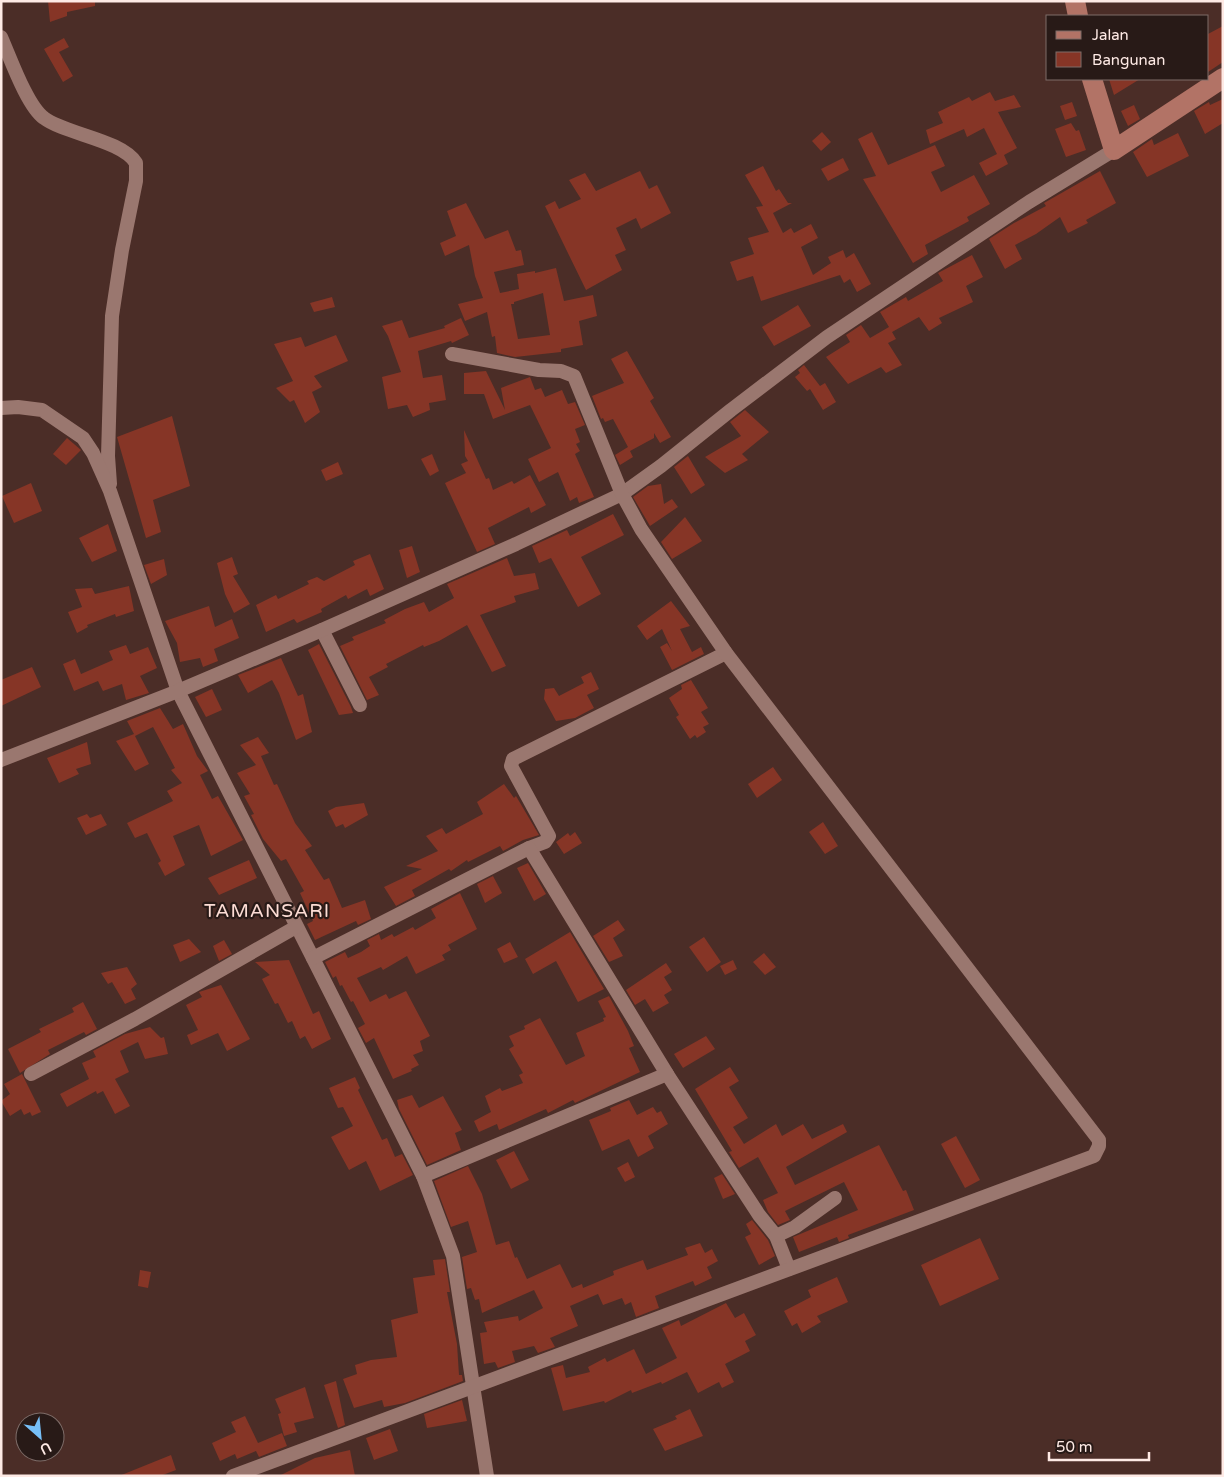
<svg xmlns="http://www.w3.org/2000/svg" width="1224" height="1477" font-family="'Varela Round',sans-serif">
  <rect width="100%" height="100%" fill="#4b2d27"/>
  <g fill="#863526" fill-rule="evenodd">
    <path d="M 48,1 L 95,1 L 95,6 L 67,12 L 67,16 L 50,22 Z"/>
    <path d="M 1223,26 L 1223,62 L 1208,72 L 1208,34 Z"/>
    <path d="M 64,38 L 69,47 L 59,52 L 73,76 L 63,82 L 44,49 Z"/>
    <path d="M 1109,79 L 1140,79 L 1114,95 Z"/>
    <path d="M 990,92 L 995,101 L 1014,95 L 1021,107 L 998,112 L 1017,148 L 1004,155 L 1008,164 L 986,176 L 979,163 L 997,154 L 984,128 L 967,137 L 964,129 L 930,144 L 926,130 L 943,123 L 938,112 L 969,97 L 972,101 Z"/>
    <path d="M 1223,99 L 1223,123 L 1205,134 L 1194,111 L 1209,102 L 1210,105 Z"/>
    <path d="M 1072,102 L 1077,116 L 1065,120 L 1060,106 Z"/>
    <path d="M 1134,105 L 1140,119 L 1128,126 L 1121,111 Z"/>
    <path d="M 1071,123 L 1076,131 L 1079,130 L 1086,150 L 1066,157 L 1055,129 Z"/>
    <path d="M 822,132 L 831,142 L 821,151 L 812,141 Z"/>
    <path d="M 872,132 L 888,165 L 935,145 L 945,166 L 931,172 L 941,192 L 974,175 L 990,204 L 967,217 L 969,221 L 925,245 L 928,254 L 913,263 L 863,179 L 876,176 L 858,139 Z"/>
    <path d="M 1178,133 L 1189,156 L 1147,177 L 1133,152 L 1152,139 L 1154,145 Z"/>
    <path d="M 843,158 L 849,170 L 828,181 L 821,169 Z"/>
    <path d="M 763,166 L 776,191 L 779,189 L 788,203 L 792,203 L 773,213 L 783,233 L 791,228 L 794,233 L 811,224 L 818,238 L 801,247 L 813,275 L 831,263 L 828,257 L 843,250 L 846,258 L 854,253 L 871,284 L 857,292 L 850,279 L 844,283 L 840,275 L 761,301 L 753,276 L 737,281 L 730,262 L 754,254 L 748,238 L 769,232 L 756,207 L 763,206 L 745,175 Z"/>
    <path d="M 640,171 L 649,189 L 657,185 L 671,213 L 641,229 L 636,218 L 616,228 L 626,250 L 615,255 L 622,270 L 586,290 L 545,206 L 555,201 L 559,209 L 581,199 L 569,180 L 585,173 L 596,191 Z"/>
    <path d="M 1100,171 L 1116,203 L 1086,220 L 1088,223 L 1068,233 L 1060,217 L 1036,234 L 1015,245 L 1022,259 L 1005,269 L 989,239 L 1014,223 L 1046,206 L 1044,203 Z"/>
    <path d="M 466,203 L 485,239 L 508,230 L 516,251 L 521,250 L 524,265 L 494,272 L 500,293 L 519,289 L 517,274 L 535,271 L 535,273 L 556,268 L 564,301 L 593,295 L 597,316 L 579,321 L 583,345 L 561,349 L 561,352 L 515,357 L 497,353 L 495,336 L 492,337 L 487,312 L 465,321 L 458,304 L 483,298 L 475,276 L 469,245 L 445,256 L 440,243 L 456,236 L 447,211 ZM 543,293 L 550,335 L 518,339 L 511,304 L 514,304 L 514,302 Z"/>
    <path d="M 972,255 L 983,277 L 966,286 L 973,302 L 939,318 L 942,323 L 929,331 L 919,317 L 892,332 L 896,339 L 888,343 L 902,365 L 886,373 L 881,367 L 848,384 L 826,357 L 850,342 L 846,335 L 861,325 L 870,338 L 889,327 L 880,312 L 906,297 L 908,301 L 943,281 L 938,273 Z"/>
    <path d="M 332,297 L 335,307 L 314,312 L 310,303 Z"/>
    <path d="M 798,305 L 811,326 L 774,346 L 762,327 Z"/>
    <path d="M 461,318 L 469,335 L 452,343 L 451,341 L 418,351 L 423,378 L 442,375 L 446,400 L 429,403 L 430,410 L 413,417 L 407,405 L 388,409 L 382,377 L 401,372 L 388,336 L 382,326 L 402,320 L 409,338 L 445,328 L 444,326 Z"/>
    <path d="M 336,335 L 348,361 L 314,376 L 322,387 L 312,392 L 320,412 L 305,423 L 294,400 L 290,402 L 276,388 L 293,381 L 274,344 L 301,337 L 305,347 Z"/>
    <path d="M 627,351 L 654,398 L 650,401 L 671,437 L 660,443 L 654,433 L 654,438 L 630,451 L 633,457 L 620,465 L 615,455 L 628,447 L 613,419 L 605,422 L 603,418 L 601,419 L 592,396 L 624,383 L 611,359 Z"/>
    <path d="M 804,365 L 820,386 L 825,383 L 836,402 L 823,410 L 810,389 L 807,391 L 795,377 L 800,373 L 798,370 Z"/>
    <path d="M 486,371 L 505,410 L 501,388 L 530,377 L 535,390 L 541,388 L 545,397 L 562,390 L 568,404 L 575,402 L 585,425 L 575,429 L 580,442 L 576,444 L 580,451 L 575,454 L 594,497 L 579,503 L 577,497 L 570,501 L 558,472 L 539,482 L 528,459 L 551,448 L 530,405 L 493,419 L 484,394 L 464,394 L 464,373 Z"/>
    <path d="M 745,410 L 769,432 L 742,454 L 748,460 L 725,473 L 705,457 L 741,436 L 730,422 Z"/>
    <path d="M 172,416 L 190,486 L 153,500 L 161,532 L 146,538 L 117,437 Z"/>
    <path d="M 464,430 L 486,479 L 489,478 L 493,490 L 512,481 L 514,484 L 530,475 L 546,505 L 531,513 L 529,507 L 488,528 L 495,544 L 477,552 L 445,483 L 466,473 L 461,464 L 468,461 L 465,456 Z"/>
    <path d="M 67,438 L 81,450 L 66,465 L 53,454 Z"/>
    <path d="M 432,454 L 439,471 L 430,476 L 421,459 Z"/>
    <path d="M 688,456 L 705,485 L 691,494 L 674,467 Z"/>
    <path d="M 338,462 L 343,474 L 326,481 L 321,470 Z"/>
    <path d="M 31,483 L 42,511 L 14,523 L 2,496 Z"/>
    <path d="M 661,484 L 664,504 L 672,499 L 678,507 L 650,526 L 633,497 L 648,486 Z"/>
    <path d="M 613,514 L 624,535 L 581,557 L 601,594 L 578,607 L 551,558 L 539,563 L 532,546 L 567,530 L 570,536 Z"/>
    <path d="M 685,517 L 702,541 L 672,559 L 661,542 Z"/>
    <path d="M 108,524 L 117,551 L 92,562 L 79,538 Z"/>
    <path d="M 412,546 L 420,572 L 407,578 L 399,550 Z"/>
    <path d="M 370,554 L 384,589 L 370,596 L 367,589 L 348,599 L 346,595 L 321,609 L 322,612 L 297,623 L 294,619 L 266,632 L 256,605 L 276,595 L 278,599 L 309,584 L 307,581 L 317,577 L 324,581 L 355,565 L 353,561 Z"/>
    <path d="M 232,557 L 238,574 L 233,576 L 250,604 L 234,613 L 225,594 L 217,563 Z"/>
    <path d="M 507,558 L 514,576 L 535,573 L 539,589 L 514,596 L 516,602 L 480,615 L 506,666 L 492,672 L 467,625 L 439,641 L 424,647 L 423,645 L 386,664 L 388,667 L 369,677 L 379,695 L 367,700 L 340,646 L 354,640 L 352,637 L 386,623 L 384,620 L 405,609 L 424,602 L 429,612 L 454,598 L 447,584 Z"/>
    <path d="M 164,559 L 167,575 L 151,584 L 144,565 Z"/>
    <path d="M 129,586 L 134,611 L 116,617 L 115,614 L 87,625 L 88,627 L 77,633 L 68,612 L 82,607 L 75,589 L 92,588 L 95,594 Z"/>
    <path d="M 671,601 L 690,626 L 680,629 L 692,652 L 701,647 L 704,654 L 672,670 L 660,647 L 667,643 L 672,651 L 662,629 L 647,640 L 637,626 Z"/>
    <path d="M 209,606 L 215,627 L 232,619 L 239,638 L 214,649 L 218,661 L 203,667 L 200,658 L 180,662 L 177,643 L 165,621 Z"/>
    <path d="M 319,644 L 351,707 L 353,713 L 339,715 L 308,650 Z"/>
    <path d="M 126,645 L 130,654 L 148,647 L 157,668 L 140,676 L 149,693 L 126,700 L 122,684 L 103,691 L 98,681 L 74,691 L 63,664 L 75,659 L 81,674 L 113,660 L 109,651 Z"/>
    <path d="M 281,658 L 298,696 L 303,694 L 312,732 L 296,740 L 279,693 L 272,680 L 248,693 L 238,675 Z"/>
    <path d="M 32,667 L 41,687 L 1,706 L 1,680 Z"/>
    <path d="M 591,672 L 599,689 L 587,695 L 594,708 L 575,718 L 556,721 L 544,699 L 545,689 L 554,688 L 559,696 L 584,683 L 581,677 Z"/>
    <path d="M 691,680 L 708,708 L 701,712 L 709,724 L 703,727 L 706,732 L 697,738 L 695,735 L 690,739 L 676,717 L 679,715 L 669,698 L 682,689 L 681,685 Z"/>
    <path d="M 212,689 L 222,710 L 206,717 L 195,697 Z"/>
    <path d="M 160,708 L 173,729 L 183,724 L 197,756 L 208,771 L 200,775 L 212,799 L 218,796 L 243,840 L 211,856 L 199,825 L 173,836 L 185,865 L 165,876 L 158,863 L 161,861 L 147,833 L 135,838 L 127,823 L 173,801 L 167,791 L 182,783 L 171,770 L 175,768 L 153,727 L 135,736 L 149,764 L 135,771 L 116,741 L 134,734 L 127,721 Z"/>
    <path d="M 258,737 L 269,753 L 261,756 L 274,785 L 277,784 L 295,823 L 312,846 L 305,850 L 324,880 L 329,878 L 342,908 L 365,900 L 371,919 L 358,925 L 356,921 L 315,940 L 307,924 L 313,921 L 300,893 L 304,891 L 286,859 L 281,861 L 263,839 L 251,815 L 254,814 L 244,796 L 250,794 L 237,773 L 256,765 L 240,745 Z"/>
    <path d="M 87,742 L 91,764 L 76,769 L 79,774 L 59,783 L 47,758 Z"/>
    <path d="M 773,767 L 782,780 L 757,798 L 748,784 Z"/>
    <path d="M 504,784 L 514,798 L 516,796 L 539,835 L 523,840 L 503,851 L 500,846 L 468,862 L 467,860 L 451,871 L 449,869 L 412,890 L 415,896 L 396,906 L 384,887 L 422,869 L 406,866 L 438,851 L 426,836 L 442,828 L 446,834 L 483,814 L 477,802 Z"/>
    <path d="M 364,803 L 368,815 L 345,828 L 343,824 L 336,827 L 328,811 L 336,807 Z"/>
    <path d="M 87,814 L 90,818 L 101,814 L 107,825 L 86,835 L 77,818 Z"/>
    <path d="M 823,822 L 838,846 L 825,854 L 809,832 Z"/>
    <path d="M 575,832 L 582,843 L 564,854 L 556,842 L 568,833 L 570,836 Z"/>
    <path d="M 249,860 L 257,878 L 219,895 L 208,878 Z"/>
    <path d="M 528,863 L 546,894 L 534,901 L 517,868 Z"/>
    <path d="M 493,876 L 502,893 L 485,903 L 477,884 Z"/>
    <path d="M 460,893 L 477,929 L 448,945 L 451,950 L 442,955 L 445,960 L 416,974 L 407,956 L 383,970 L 381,967 L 357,978 L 370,1002 L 386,994 L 389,999 L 406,991 L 430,1036 L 420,1041 L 423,1051 L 413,1055 L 419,1065 L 411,1069 L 412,1071 L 393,1079 L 374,1038 L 366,1043 L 358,1028 L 365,1024 L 353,1001 L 351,1002 L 342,985 L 340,986 L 336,976 L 333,978 L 325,962 L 345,952 L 348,958 L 361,952 L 370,946 L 367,940 L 379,934 L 381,940 L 392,934 L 394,937 L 413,927 L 415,930 L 436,918 L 431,909 Z"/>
    <path d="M 618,920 L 625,930 L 613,938 L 623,956 L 609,962 L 593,936 Z"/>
    <path d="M 570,932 L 604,989 L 578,1002 L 556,961 L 533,974 L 525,959 Z"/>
    <path d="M 704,937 L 721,962 L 707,972 L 689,947 Z"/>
    <path d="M 189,939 L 201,952 L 180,962 L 173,945 Z"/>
    <path d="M 224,940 L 232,954 L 219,961 L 213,946 Z"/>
    <path d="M 510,942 L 518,957 L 504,963 L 497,949 Z"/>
    <path d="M 764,953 L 776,967 L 765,975 L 753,962 Z"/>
    <path d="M 289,960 L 313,1014 L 319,1011 L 331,1039 L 312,1049 L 305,1036 L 300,1039 L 292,1021 L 288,1023 L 278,1003 L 275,1004 L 262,979 L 270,975 L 255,962 Z"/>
    <path d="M 733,960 L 737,969 L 725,975 L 720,966 Z"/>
    <path d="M 666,963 L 672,972 L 664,977 L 672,990 L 664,995 L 669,1003 L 653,1012 L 645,999 L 635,1005 L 626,990 Z"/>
    <path d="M 127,967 L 137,984 L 131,989 L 136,999 L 125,1004 L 112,982 L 108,984 L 101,973 Z"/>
    <path d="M 221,985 L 250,1039 L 227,1051 L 218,1033 L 191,1045 L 187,1035 L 198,1030 L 186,1005 L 202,997 L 199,992 Z"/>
    <path d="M 609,996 L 628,1031 L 634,1046 L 629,1048 L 640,1072 L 575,1103 L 573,1100 L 548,1113 L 546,1109 L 499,1130 L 497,1124 L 479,1132 L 474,1121 L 491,1112 L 485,1096 L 500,1088 L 502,1091 L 523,1083 L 519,1075 L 523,1073 L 509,1049 L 514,1046 L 509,1036 L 525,1029 L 524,1026 L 540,1018 L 566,1065 L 585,1056 L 576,1033 L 604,1021 L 603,1018 L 606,1017 L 598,1001 Z"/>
    <path d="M 83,1002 L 97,1029 L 86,1035 L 84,1032 L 48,1050 L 50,1054 L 20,1073 L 8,1049 L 41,1032 L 39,1029 L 74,1012 L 72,1008 Z"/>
    <path d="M 150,1027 L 161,1038 L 164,1037 L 168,1054 L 145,1059 L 138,1042 L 120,1051 L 129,1072 L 115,1079 L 130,1106 L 115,1114 L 103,1091 L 97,1094 L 96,1091 L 67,1107 L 60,1094 L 89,1079 L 82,1063 L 96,1057 L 93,1051 L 125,1034 Z"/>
    <path d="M 706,1036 L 715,1049 L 683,1068 L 674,1054 Z"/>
    <path d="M 730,1067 L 739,1081 L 729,1087 L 748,1118 L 733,1127 L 744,1144 L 776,1124 L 782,1136 L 803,1124 L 812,1139 L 843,1124 L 847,1132 L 786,1167 L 795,1185 L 879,1145 L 903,1191 L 906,1190 L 914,1210 L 848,1235 L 849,1238 L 839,1242 L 837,1237 L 799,1252 L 793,1237 L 858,1210 L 844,1182 L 785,1211 L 790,1220 L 778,1225 L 768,1212 L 763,1200 L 778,1193 L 758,1157 L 739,1168 L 729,1152 L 732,1151 L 695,1089 Z"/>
    <path d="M 22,1074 L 41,1112 L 32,1116 L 30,1112 L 24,1115 L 21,1109 L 10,1116 L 1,1101 L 10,1094 L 4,1084 Z"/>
    <path d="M 355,1077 L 360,1088 L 358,1090 L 382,1140 L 387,1138 L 395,1157 L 402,1154 L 413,1175 L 380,1191 L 366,1161 L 349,1170 L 331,1137 L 353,1126 L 343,1107 L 338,1108 L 329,1088 Z"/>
    <path d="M 412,1095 L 419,1108 L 443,1096 L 462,1130 L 455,1133 L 461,1150 L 427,1165 L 399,1109 L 397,1100 Z"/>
    <path d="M 629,1100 L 637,1115 L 653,1107 L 657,1113 L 661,1111 L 668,1124 L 648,1136 L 654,1148 L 638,1157 L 629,1139 L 602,1151 L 589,1120 L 611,1111 L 610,1108 Z"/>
    <path d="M 956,1136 L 980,1180 L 965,1188 L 941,1144 Z"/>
    <path d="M 514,1151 L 529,1180 L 511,1189 L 496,1160 Z"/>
    <path d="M 628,1162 L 635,1177 L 625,1182 L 617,1168 Z"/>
    <path d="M 468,1166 L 482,1194 L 496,1245 L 509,1241 L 515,1258 L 517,1257 L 527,1279 L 560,1264 L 572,1288 L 582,1284 L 583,1288 L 614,1275 L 613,1271 L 643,1260 L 647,1270 L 688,1255 L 685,1248 L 700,1243 L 705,1253 L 712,1249 L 718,1261 L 707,1267 L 712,1278 L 695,1286 L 693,1281 L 655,1296 L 659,1308 L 636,1317 L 631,1302 L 625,1305 L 622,1298 L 603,1305 L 598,1294 L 570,1306 L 578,1326 L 550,1338 L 555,1347 L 538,1353 L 534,1346 L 512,1351 L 515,1362 L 498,1368 L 495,1362 L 484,1364 L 480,1333 L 487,1332 L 484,1322 L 518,1316 L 519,1321 L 543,1308 L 534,1290 L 482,1313 L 479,1299 L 475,1300 L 471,1288 L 467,1289 L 462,1257 L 477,1252 L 468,1221 L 451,1227 L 434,1181 Z"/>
    <path d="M 722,1174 L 735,1194 L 723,1199 L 714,1178 Z"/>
    <path d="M 752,1220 L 768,1240 L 775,1256 L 759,1265 L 745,1237 L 751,1234 L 746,1224 Z"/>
    <path d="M 980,1238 L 999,1279 L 940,1306 L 921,1265 Z"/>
    <path d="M 445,1259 L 450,1292 L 447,1292 L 457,1344 L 459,1375 L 462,1375 L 463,1381 L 405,1403 L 384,1407 L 382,1400 L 354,1408 L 343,1379 L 357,1374 L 355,1365 L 371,1360 L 397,1357 L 391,1320 L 418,1313 L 413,1278 L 435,1275 L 433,1260 Z"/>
    <path d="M 140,1270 L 151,1272 L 148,1288 L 138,1286 Z"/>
    <path d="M 837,1277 L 848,1302 L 817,1316 L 821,1322 L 802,1333 L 797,1323 L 792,1326 L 784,1311 L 811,1297 L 808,1290 Z"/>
    <path d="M 726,1303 L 735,1318 L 744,1313 L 756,1335 L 745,1341 L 750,1351 L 725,1364 L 734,1382 L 722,1388 L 719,1382 L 698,1393 L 687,1372 L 662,1384 L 661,1382 L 632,1393 L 631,1390 L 605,1403 L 604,1401 L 563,1411 L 551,1368 L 563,1365 L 566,1378 L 590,1372 L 588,1367 L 605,1358 L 607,1362 L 634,1349 L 646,1374 L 677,1358 L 662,1328 L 679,1320 L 681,1326 Z"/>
    <path d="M 336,1381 L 345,1425 L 338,1428 L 324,1385 Z"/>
    <path d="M 305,1387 L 314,1418 L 294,1423 L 297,1432 L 284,1436 L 278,1414 L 281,1413 L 275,1399 Z"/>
    <path d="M 462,1400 L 467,1421 L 427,1428 L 424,1414 Z"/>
    <path d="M 690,1409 L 703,1436 L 665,1451 L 653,1429 L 677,1419 L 675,1416 Z"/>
    <path d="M 245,1416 L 258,1443 L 282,1433 L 287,1446 L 259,1457 L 256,1451 L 237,1459 L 235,1454 L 220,1461 L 212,1443 L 236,1432 L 231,1422 Z"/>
    <path d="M 390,1429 L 398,1451 L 374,1460 L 366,1438 Z"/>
    <path d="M 350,1450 L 355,1476 L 279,1476 L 315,1458 Z"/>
    <path d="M 171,1455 L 176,1470 L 160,1476 L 119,1476 Z"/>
  </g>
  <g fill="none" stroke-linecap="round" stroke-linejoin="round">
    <g stroke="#9a776f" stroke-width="14">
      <path d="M 1,37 C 10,57 27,106 44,118 C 65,134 122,140 136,163 L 136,181 L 122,250 L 112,316 L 108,456 L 110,484"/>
      <path d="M 1,408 L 18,407 L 42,410 L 83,438 L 93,453 L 110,491 L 178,691 L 423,1176 L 453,1256 L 487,1476"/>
      <path d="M 322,630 L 360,705"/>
      <path d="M 1,760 L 178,691 L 322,630 L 516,544 L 622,494 L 661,466 L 731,410 L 827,337 L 1029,202 L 1114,150"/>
      <path d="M 529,848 L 545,842 L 549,836 L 511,766 L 513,759 L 726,653"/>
      <path d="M 313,958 L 529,848 L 667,1074 L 759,1215 L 776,1236 L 789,1269"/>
      <path d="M 31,1074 L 135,1019 L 296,927"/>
      <path d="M 423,1176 L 667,1074"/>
      <path d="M 776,1236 L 795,1227 L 835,1198"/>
      <path d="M 233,1476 L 1094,1156 L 1099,1146 L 1099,1140 L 726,653 L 641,529 L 622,494 L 574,376 L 561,371 L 539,370 L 452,354"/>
    </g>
    <g stroke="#b27366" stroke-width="20">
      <path d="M 1075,1 L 1078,16"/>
      <path d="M 1092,79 L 1114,150 L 1223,78"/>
    </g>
  </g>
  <g text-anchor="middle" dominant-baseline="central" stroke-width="4.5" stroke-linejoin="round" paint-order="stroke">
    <g font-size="19" letter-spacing="1" fill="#fcdcd4" stroke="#281a17">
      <text x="267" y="911">TAMANSARI</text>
    </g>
  </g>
  <rect width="1224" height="1477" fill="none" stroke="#feeae5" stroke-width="5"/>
  <rect x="1046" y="15" width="162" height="65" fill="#281a17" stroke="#7e6d69"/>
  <rect x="1056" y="31" width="25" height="8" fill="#b27366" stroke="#7e6d69"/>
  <text x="1092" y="40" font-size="15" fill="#feeae5">Jalan</text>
  <rect x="1056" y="52" width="25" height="15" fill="#863526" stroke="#7e6d69"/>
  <text x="1092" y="65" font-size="15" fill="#feeae5">Bangunan</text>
  <g transform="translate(40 1437) rotate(153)"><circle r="24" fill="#281a17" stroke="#7e6d69"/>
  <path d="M0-4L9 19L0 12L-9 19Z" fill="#77bff7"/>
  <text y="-8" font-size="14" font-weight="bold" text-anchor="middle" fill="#feeae5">U</text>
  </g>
  <path d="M1049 1452v8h100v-8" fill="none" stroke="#feeae5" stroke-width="2.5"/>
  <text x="1056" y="1452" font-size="15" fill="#feeae5" stroke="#281a17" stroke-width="4" paint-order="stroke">50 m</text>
</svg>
